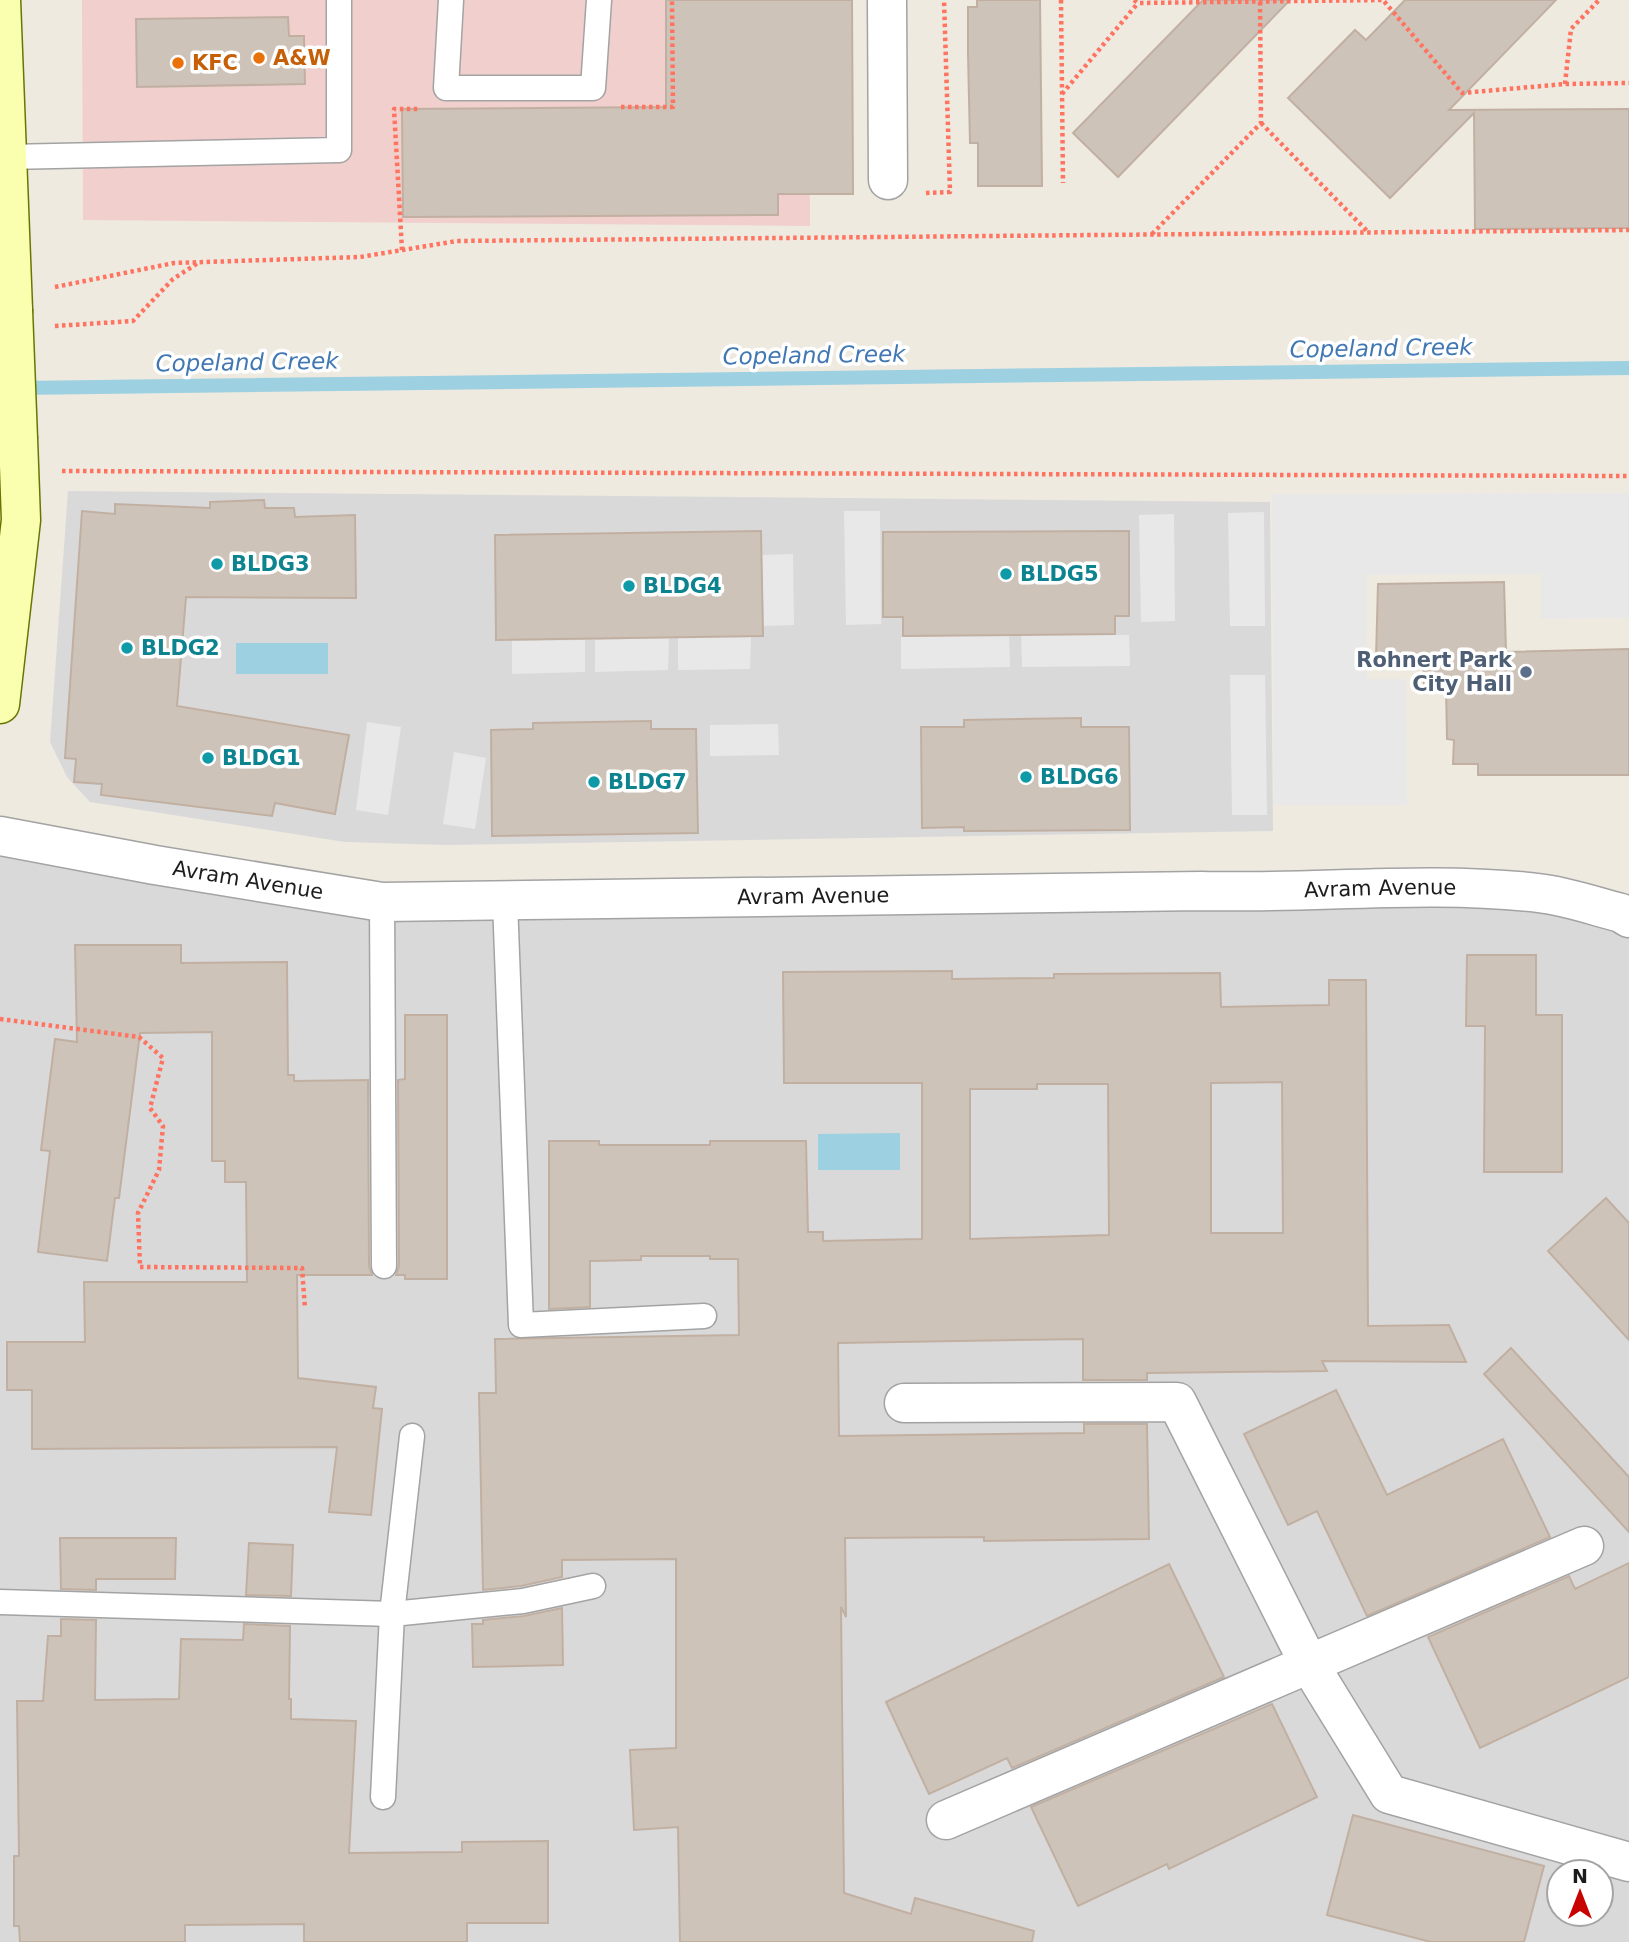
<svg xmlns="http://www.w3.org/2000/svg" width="1629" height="1942" font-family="'DejaVu Sans',sans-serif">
  <rect width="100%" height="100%" fill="#eeeae0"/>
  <g fill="#dad9d9" fill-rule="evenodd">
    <path d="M 68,491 L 1270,502 L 1273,831 L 447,845 L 345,842 L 90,802 L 67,777 L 50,742 Z"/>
    <path d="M 0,840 L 382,905 L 1469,892 L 1629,919 L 1629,1942 L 0,1942 ZM 1559,1872 L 1601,1872 L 1601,1914 L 1559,1914 Z"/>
  </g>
  <path fill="#f1cfcd" d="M 82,0 L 809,0 L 810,226 L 83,220 Z"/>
  <g fill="#e8e8e8">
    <path d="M 1629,493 L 1629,618 L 1541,619 L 1541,574 L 1367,575 L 1367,679 L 1406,679 L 1407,805 L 1274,805 L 1272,494 Z"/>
    <path d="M 844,511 L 880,511 L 881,624 L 846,625 Z"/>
    <path d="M 1264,512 L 1265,626 L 1230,626 L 1228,513 Z"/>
    <path d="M 1174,514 L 1175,621 L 1141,622 L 1139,515 Z"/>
    <path d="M 793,554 L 794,625 L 764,626 L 762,555 Z"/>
    <path d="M 1009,635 L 1010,667 L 901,669 L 901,637 Z"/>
    <path d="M 1021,635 L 1129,635 L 1130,666 L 1022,667 Z"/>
    <path d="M 751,637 L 750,669 L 678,670 L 678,638 Z"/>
    <path d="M 669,638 L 668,670 L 595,672 L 595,640 Z"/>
    <path d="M 585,640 L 585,672 L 512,674 L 512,641 Z"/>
    <path d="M 1230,675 L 1265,675 L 1267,815 L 1232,815 Z"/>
    <path d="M 367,722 L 401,727 L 388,815 L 356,810 Z"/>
    <path d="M 778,724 L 779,755 L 710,756 L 710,725 Z"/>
    <path d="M 454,752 L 486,758 L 475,829 L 443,824 Z"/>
  </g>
  <g fill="#9dd0e0">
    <rect x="236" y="643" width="92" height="31"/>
    <path d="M 900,1133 L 900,1170 L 818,1170 L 818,1134 Z"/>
  </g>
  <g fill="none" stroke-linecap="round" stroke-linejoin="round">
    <path stroke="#9dd0e0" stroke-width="14" d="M 17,388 L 1629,368"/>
  </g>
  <g fill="#cec3b9" stroke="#c1b0a2" stroke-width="2" fill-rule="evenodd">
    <path d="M 666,0 L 852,0 L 853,194 L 778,194 L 778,215 L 403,217 L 402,109 L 666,107 Z"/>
    <path d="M 977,0 L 1040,0 L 1042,186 L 978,186 L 978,143 L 970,143 L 968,54 L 968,7 L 977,7 Z"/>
    <path d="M 1203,0 L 1290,0 L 1118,177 L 1073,133 Z"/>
    <path d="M 1405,0 L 1556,0 L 1449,110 L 1629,109 L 1629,228 L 1475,229 L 1474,113 L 1390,198 L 1288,98 L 1355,30 L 1366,40 Z"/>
    <path d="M 288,17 L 289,36 L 304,36 L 305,84 L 137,87 L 136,19 Z"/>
    <path d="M 264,500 L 265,508 L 294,508 L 295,517 L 355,515 L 356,598 L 186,597 L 177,706 L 349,735 L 335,814 L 275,803 L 272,816 L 101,795 L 102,784 L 74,782 L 76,759 L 65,758 L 82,511 L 115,514 L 115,504 L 210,508 L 210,502 Z"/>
    <path d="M 761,531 L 763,636 L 496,640 L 495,535 Z"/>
    <path d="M 1129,531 L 1129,616 L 1115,616 L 1115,634 L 903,636 L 903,617 L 883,617 L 883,532 Z"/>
    <path d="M 1504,582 L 1506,652 L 1629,649 L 1629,775 L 1478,775 L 1478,764 L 1453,764 L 1454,740 L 1447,739 L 1446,686 L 1424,686 L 1423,658 L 1376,658 L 1378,584 Z"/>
    <path d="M 1081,718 L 1081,727 L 1129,727 L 1130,830 L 964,831 L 964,827 L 922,828 L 921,727 L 964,727 L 964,720 Z"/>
    <path d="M 651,721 L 651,729 L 696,729 L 698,833 L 492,836 L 491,730 L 533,729 L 533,723 Z"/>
    <path d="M 75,945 L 181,945 L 181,963 L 287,962 L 288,1075 L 294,1075 L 294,1081 L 368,1080 L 369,1266 L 372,1275 L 297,1275 L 298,1378 L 376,1387 L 373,1408 L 382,1409 L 371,1515 L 329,1512 L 337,1447 L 32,1449 L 32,1390 L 7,1390 L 7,1342 L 85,1342 L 84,1282 L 247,1282 L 246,1182 L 225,1182 L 225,1161 L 212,1161 L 212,1032 L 140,1033 L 119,1198 L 115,1198 L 107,1261 L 38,1252 L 50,1151 L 41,1150 L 55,1039 L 77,1042 Z"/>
    <path d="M 1467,955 L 1536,955 L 1536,1015 L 1562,1015 L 1562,1172 L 1484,1172 L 1485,1026 L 1466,1026 Z"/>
    <path d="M 952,971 L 952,979 L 1054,978 L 1054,974 L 1220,973 L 1221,1007 L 1329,1005 L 1329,980 L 1366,980 L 1368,1326 L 1449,1325 L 1466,1362 L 1322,1361 L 1327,1371 L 1147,1373 L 1147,1380 L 1083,1380 L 1083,1339 L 838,1343 L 839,1436 L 1084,1433 L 1084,1424 L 1147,1424 L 1149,1539 L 984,1541 L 984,1537 L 845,1538 L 846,1617 L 841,1607 L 844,1893 L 911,1914 L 915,1898 L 1034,1931 L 1032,1942 L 680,1942 L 678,1827 L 634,1830 L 630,1750 L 676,1748 L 676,1559 L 562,1560 L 562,1577 L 521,1586 L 483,1590 L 479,1393 L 496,1393 L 495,1339 L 739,1335 L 738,1259 L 710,1259 L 710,1256 L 641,1256 L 641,1260 L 590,1261 L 590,1307 L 549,1309 L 549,1141 L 599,1141 L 599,1145 L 710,1145 L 710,1141 L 806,1141 L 808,1232 L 823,1232 L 823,1241 L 922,1239 L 922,1083 L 784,1083 L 783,972 ZM 1282,1082 L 1283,1233 L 1211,1233 L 1211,1083 ZM 1037,1084 L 1108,1084 L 1109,1235 L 970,1239 L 970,1089 L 1037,1089 Z"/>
    <path d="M 405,1015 L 447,1015 L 447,1279 L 405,1279 L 405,1275 L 396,1275 L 399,1266 L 398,1080 L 405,1079 Z"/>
    <path d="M 1606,1198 L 1629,1223 L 1629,1340 L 1548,1251 Z"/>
    <path d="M 1511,1348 L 1629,1477 L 1629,1532 L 1484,1374 Z"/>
    <path d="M 1336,1390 L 1387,1495 L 1503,1439 L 1550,1537 L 1367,1616 L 1317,1511 L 1288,1525 L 1244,1434 Z"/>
    <path d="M 60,1538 L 176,1538 L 175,1579 L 96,1579 L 96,1590 L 61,1589 Z"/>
    <path d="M 249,1543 L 293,1545 L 291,1596 L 246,1595 Z"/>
    <path d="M 1629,1563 L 1629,1677 L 1480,1748 L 1428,1637 L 1569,1576 L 1575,1589 Z"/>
    <path d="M 1169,1564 L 1224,1677 L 1012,1768 L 1007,1758 L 929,1794 L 886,1702 Z"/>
    <path d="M 562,1608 L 563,1665 L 473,1667 L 472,1624 L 483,1624 L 483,1620 L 524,1616 Z"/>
    <path d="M 61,1619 L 96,1620 L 95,1700 L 179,1699 L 181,1639 L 243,1640 L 244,1624 L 290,1626 L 289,1699 L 291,1699 L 291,1719 L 356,1721 L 349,1853 L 462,1852 L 462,1842 L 548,1841 L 548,1923 L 467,1923 L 467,1942 L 304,1942 L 304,1924 L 185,1925 L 185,1942 L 20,1942 L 19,1926 L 14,1926 L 14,1856 L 19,1856 L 17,1701 L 43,1701 L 48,1636 L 61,1636 Z"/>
    <path d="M 1272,1704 L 1317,1797 L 1169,1869 L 1167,1864 L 1078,1906 L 1031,1807 Z"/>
    <path d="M 1353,1815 L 1544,1866 L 1524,1942 L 1431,1942 L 1327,1915 Z"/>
  </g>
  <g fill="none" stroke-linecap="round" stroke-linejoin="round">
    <defs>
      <g id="lane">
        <path d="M 451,0 L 446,88 L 593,88 L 599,0"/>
        <path d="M 7,157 L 339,150 L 339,0"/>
        <path d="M 505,901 L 521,1325 L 704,1316"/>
        <path d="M 382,902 L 384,1266"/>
        <path d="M 0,1602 L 392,1614 L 412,1436"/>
        <path d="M 383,1797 L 392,1614 L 523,1601 L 593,1586"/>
      </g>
      <g id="street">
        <path d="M 887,0 L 888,180"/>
        <path id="s1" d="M 0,836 L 155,865 L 382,902 L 1202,891 C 1314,894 1427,880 1538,893 C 1566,896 1594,906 1621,913 L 1629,918"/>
        <path d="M 904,1403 L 1177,1402 L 1309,1664 L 946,1820"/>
        <path d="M 1584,1546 L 1309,1664 L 1389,1794 L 1629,1862"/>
      </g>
      <g id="secondary">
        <path d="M 1,0 L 13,310"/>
        <path d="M 0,704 L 21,520 L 18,439"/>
      </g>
    </defs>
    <use href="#lane" stroke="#a3a3a3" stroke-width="27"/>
    <use href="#street" stroke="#a3a3a3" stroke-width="41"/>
    <use href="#secondary" stroke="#677600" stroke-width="41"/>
    <g stroke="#ff7361" stroke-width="4.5" stroke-dasharray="3.5 3.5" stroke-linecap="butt">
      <path d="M 1061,0 L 1063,183"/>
      <path d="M 1134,0 L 1138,3 L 1383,0 L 1462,93 L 1565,84 L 1629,83"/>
      <path d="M 1565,84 L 1571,29 L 1599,0"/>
      <path d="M 1062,94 L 1138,3"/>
      <path d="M 621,107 L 673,107 L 672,0"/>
      <path d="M 1261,123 L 1368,232"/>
      <path d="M 926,193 L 950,192 L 944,0"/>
      <path d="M 1152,234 L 1261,123 L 1260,1"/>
      <path d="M 402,250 L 394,109 L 420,109"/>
      <path d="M 55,287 L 174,263 L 360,257 L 457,241 L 1629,230"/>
      <path d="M 55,326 L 133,321 L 173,279 L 198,263"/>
      <path d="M 62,471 L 1629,476"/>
      <path d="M 0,1019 L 139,1037 L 163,1058 L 150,1108 L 163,1126 L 159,1170 L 138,1213 L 140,1267 L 302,1268 L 305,1308"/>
    </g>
    <use href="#lane" stroke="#fff" stroke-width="24"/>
    <use href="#street" stroke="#fff" stroke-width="38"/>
    <use href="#secondary" stroke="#f9ffae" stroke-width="38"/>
    <defs>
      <path id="secondary-bridge" d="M 13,310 L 18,439"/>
    </defs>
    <use href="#secondary-bridge" stroke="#677600" stroke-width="41" stroke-linecap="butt"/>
    <use href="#secondary-bridge" stroke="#f9ffae" stroke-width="38"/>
  </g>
  <g fill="#e8710a" stroke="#fff" stroke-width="2.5">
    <circle cx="259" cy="58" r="7"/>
    <circle cx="178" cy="63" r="7"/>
  </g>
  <g fill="#0f9aa8" stroke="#fff" stroke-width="2.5">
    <circle cx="217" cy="564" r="7"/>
    <circle cx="1006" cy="574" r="7"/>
    <circle cx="629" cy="586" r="7"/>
    <circle cx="127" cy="648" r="7"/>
    <circle cx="208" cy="758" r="7"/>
    <circle cx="1026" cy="777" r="7"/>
    <circle cx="594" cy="782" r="7"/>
  </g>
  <circle fill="#5c6f8a" stroke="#fff" stroke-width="2.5" cx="1526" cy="672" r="7"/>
  <g text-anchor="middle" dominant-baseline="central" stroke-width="7" stroke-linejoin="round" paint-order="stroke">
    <g font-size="21" font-weight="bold" fill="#c56008" stroke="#fff" text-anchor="start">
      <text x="273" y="58">A&amp;W</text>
      <text x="192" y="63">KFC</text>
    </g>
    <g font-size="21" font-weight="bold" fill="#0d838f" stroke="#fff" text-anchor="start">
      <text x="231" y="564">BLDG3</text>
      <text x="1020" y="574">BLDG5</text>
      <text x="643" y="586">BLDG4</text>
      <text x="141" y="648">BLDG2</text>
      <text x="222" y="758">BLDG1</text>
      <text x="1040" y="777">BLDG6</text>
      <text x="608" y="782">BLDG7</text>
    </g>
    <g font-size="21" font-weight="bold" fill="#4e5e75" stroke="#fff" text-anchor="end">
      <text x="1512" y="660">Rohnert Park<tspan x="1512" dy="24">City Hall</tspan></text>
    </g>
    <g font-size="21" fill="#1c1c1c" stroke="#fff">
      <text stroke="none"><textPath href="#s1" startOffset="252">Avram Avenue</textPath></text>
      <text stroke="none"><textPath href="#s1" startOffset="1386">Avram Avenue</textPath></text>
      <text stroke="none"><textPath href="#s1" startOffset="819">Avram Avenue</textPath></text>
    </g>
    <g font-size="23" font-style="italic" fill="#4178b3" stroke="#fff">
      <text transform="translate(1381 348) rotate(-1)">Copeland Creek</text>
      <text transform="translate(814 355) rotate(-1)">Copeland Creek</text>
      <text transform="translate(247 362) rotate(-1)">Copeland Creek</text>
    </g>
  </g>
  <g transform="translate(1580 1893)"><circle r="33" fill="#ffffff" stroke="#a4a4a4" stroke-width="2"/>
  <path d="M0-5L12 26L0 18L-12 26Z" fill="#c80300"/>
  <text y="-10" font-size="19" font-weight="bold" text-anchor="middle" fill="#1c1c1c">N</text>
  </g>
</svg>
